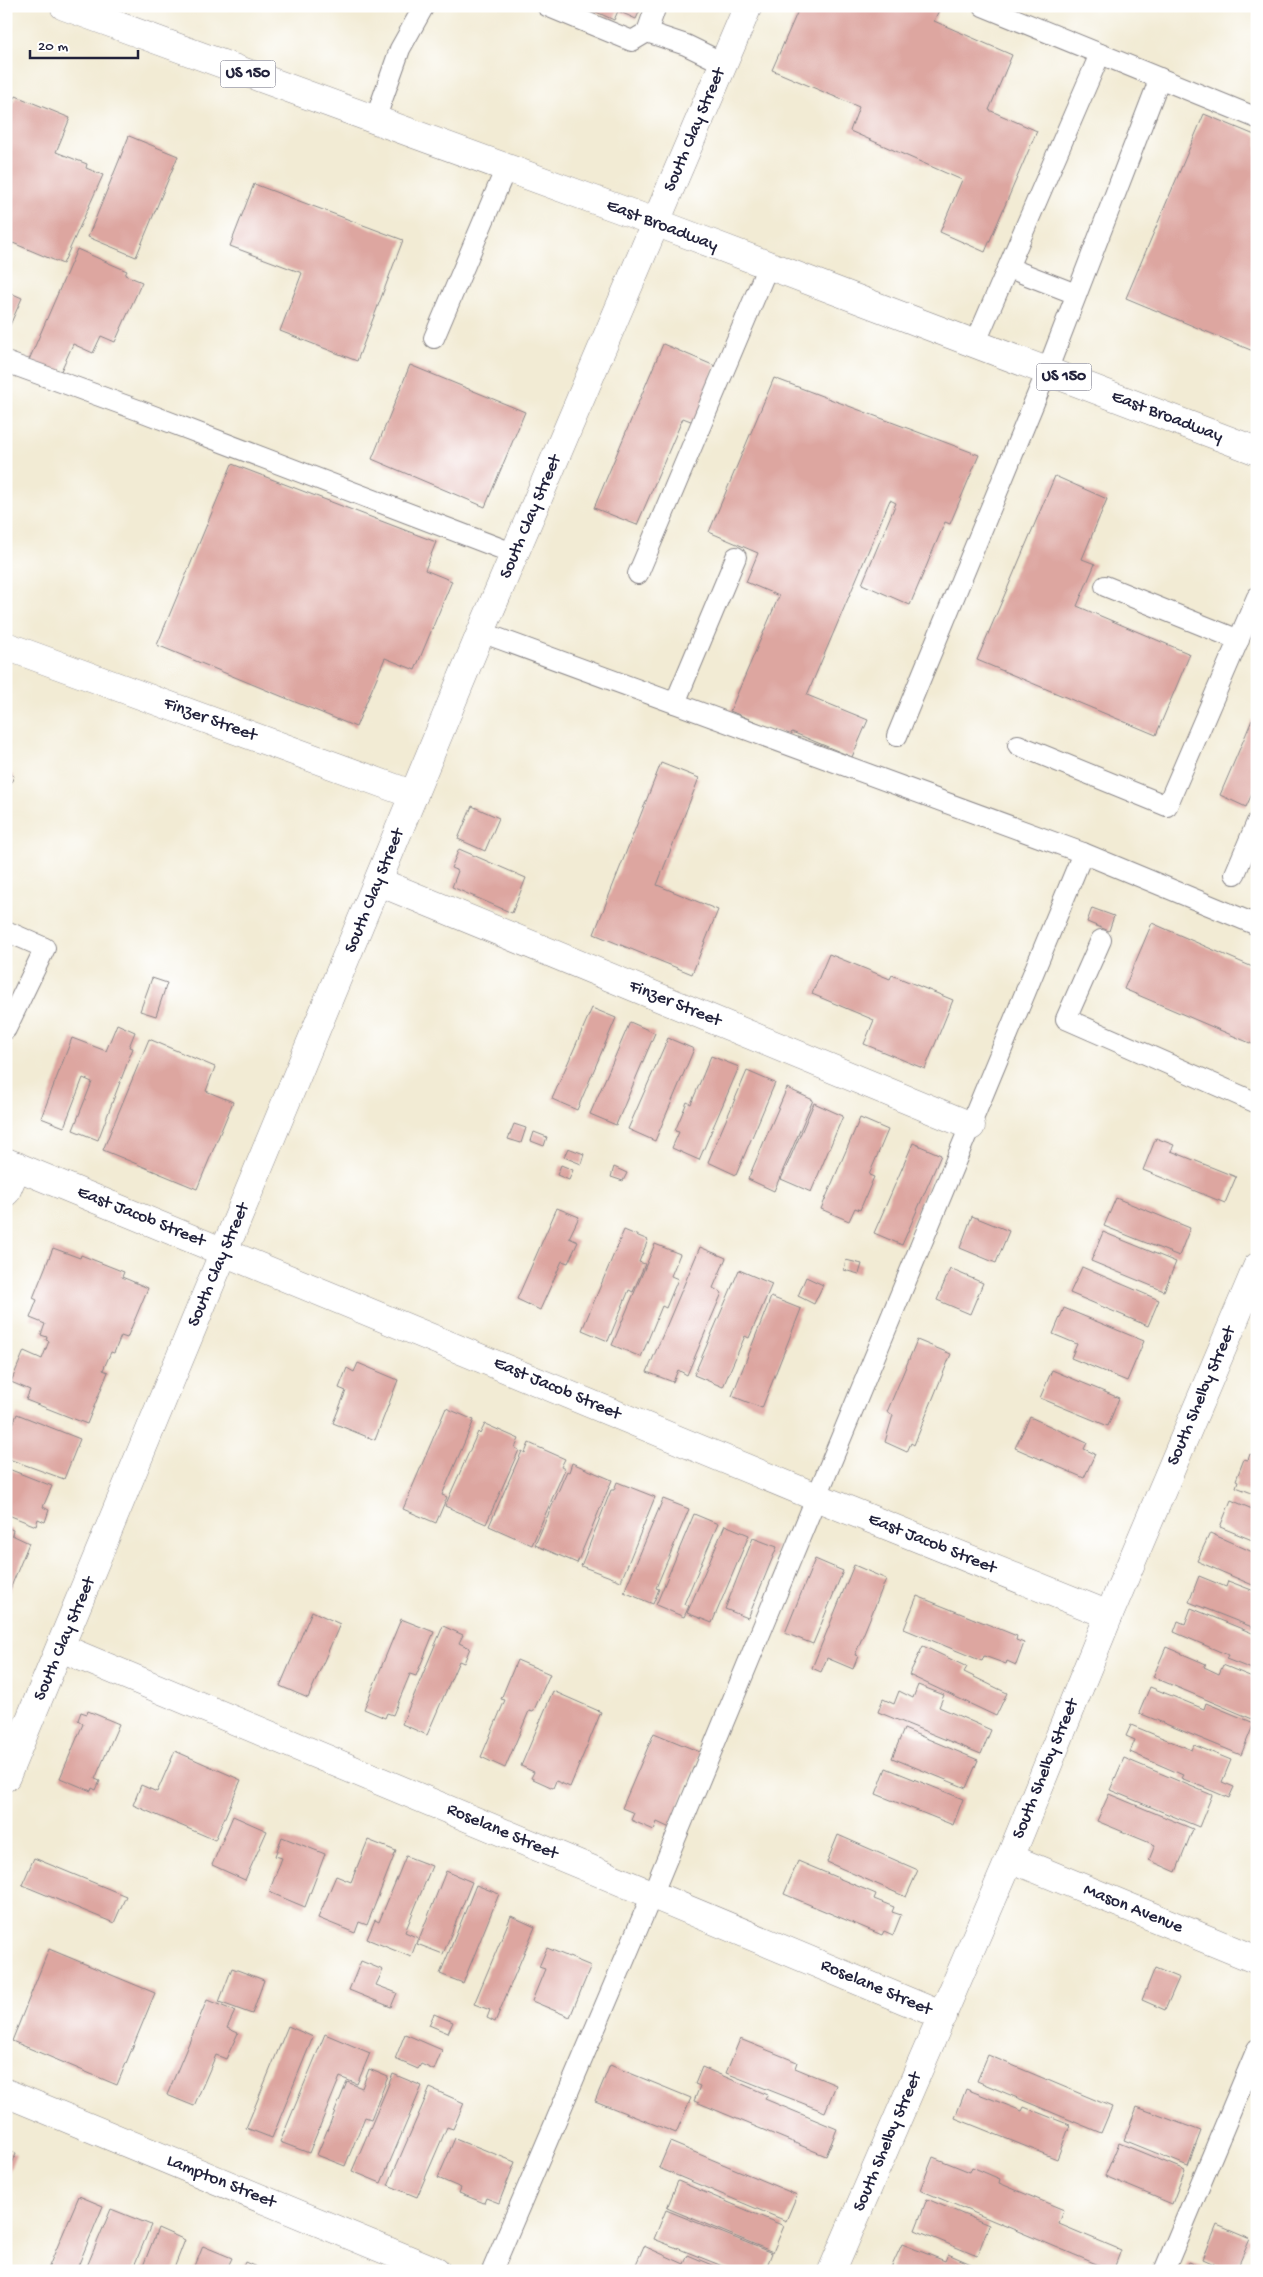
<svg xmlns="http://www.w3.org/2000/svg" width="1263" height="2277" font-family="'Gochi Hand',sans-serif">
  <rect width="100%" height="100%" fill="#fff"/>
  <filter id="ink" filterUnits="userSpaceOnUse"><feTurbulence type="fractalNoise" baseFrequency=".02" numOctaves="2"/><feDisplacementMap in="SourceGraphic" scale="10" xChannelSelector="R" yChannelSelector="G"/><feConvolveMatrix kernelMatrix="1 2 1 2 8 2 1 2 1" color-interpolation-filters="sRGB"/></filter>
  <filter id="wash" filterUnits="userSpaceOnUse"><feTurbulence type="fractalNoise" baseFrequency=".0096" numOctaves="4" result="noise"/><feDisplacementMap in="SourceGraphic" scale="20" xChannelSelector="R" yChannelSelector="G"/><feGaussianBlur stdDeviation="1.12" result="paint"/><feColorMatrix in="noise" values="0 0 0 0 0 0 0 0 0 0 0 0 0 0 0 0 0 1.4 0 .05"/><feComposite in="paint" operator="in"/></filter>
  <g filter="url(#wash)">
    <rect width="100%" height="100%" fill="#f2ebd4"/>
    <g id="blocks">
      <g fill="#dda6a0">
        <path d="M 583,6 L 642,6 L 636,19 L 618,11 L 614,20 Z"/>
        <path d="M 800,6 L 935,6 L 940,8 L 934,21 L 1012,55 L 989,110 L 1037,131 L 985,252 L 940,232 L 962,180 L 850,131 L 859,107 L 772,70 Z"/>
        <path d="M 16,96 L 70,118 L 56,152 L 87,164 L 86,168 L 103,175 L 63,264 L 13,243 L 6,259 L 6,118 Z"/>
        <path d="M 1204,114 L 1257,136 L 1257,342 L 1253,351 L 1126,298 Z"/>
        <path d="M 129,136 L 178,156 L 136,257 L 88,237 Z"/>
        <path d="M 254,184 L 403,240 L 357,361 L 280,331 L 302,273 L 230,246 Z"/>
        <path d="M 77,249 L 127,271 L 125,275 L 142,282 L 115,342 L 101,336 L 93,353 L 73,344 L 60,373 L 29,360 Z"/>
        <path d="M 6,291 L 22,298 L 6,334 Z"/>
        <path d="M 663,344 L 715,366 L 696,423 L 683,418 L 637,525 L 594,508 Z"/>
        <path d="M 410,365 L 525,412 L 485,507 L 372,459 Z"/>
        <path d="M 774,378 L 979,455 L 950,524 L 945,522 L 910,605 L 862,584 L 896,503 L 890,500 L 807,695 L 868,720 L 852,757 L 792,732 L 790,736 L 730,711 L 779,596 L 746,582 L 758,553 L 709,532 Z"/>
        <path d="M 232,464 L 436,542 L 425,570 L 452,581 L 415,670 L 385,658 L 356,727 L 157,645 Z"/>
        <path d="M 1055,476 L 1107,499 L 1082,559 L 1095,564 L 1077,606 L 1190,654 L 1156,735 L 977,660 Z"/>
        <path d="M 1252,720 L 1257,722 L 1257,783 L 1246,807 L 1220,795 Z"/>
        <path d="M 661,763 L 699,778 L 657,885 L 718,910 L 692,974 L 594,934 Z"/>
        <path d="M 6,772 L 14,776 L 6,794 Z"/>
        <path d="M 472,806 L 499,818 L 485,851 L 458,839 Z"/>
        <path d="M 459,849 L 526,878 L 512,913 L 452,887 L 458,871 L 451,868 Z"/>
        <path d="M 1092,908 L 1114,916 L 1109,931 L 1087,922 Z"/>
        <path d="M 1152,923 L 1257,969 L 1257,1046 L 1124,989 Z"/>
        <path d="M 829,954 L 890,979 L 892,975 L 953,1000 L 925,1069 L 864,1044 L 874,1020 L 812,994 Z"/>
        <path d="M 152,978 L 167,983 L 156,1016 L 140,1011 Z"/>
        <path d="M 592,1008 L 616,1018 L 577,1110 L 552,1099 Z"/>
        <path d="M 630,1022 L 655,1033 L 616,1125 L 590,1114 Z"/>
        <path d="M 117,1024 L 135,1032 L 129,1047 L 133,1048 L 98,1140 L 73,1130 L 92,1082 L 83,1078 L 64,1127 L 41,1118 L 72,1038 L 106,1051 Z"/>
        <path d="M 668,1038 L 694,1049 L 655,1141 L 628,1129 Z"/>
        <path d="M 149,1039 L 215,1067 L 206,1091 L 233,1102 L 197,1189 L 103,1150 Z"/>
        <path d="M 711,1056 L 739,1067 L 699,1160 L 672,1148 L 679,1132 L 675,1131 L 687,1102 L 691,1104 Z"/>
        <path d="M 747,1071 L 775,1083 L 736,1175 L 708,1162 Z"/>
        <path d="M 787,1088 L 813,1100 L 774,1191 L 748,1179 Z"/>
        <path d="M 814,1103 L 843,1116 L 811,1192 L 781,1179 Z"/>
        <path d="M 860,1118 L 888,1130 L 869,1175 L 874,1177 L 860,1210 L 855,1208 L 849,1221 L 821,1209 Z"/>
        <path d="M 514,1124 L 526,1128 L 521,1143 L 508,1139 Z"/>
        <path d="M 534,1132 L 547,1137 L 544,1146 L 531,1141 Z"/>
        <path d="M 1156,1138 L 1174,1145 L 1171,1151 L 1236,1177 L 1225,1203 L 1143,1170 Z"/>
        <path d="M 913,1143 L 941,1155 L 902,1245 L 874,1233 Z"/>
        <path d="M 568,1148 L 584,1154 L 581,1164 L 564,1157 Z"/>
        <path d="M 561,1165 L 573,1170 L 569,1180 L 557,1175 Z"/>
        <path d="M 614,1167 L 627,1173 L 623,1181 L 611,1177 Z"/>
        <path d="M 1116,1198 L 1190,1228 L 1179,1256 L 1104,1226 Z"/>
        <path d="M 557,1208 L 579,1217 L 569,1238 L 578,1242 L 568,1263 L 562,1261 L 540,1310 L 517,1299 Z"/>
        <path d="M 972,1216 L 1009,1231 L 996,1263 L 960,1248 Z"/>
        <path d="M 624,1230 L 648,1240 L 639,1262 L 645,1264 L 633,1292 L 629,1290 L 608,1341 L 582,1330 Z"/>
        <path d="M 1103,1232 L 1176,1262 L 1164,1291 L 1091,1261 Z"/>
        <path d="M 655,1244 L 680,1254 L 671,1276 L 678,1279 L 666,1308 L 662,1306 L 641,1357 L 612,1345 Z"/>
        <path d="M 700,1247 L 726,1258 L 713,1288 L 722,1293 L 687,1375 L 678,1370 L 673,1382 L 647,1372 Z"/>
        <path d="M 53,1248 L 80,1258 L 81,1255 L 124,1272 L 122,1277 L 148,1288 L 127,1338 L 121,1336 L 114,1353 L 111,1352 L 103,1370 L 108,1372 L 87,1424 L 26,1400 L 30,1390 L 11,1382 L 24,1351 L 42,1359 L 49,1341 L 46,1340 L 47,1337 L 41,1335 L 45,1324 L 30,1318 L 37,1300 L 33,1298 Z"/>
        <path d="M 846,1260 L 862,1264 L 859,1274 L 844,1270 Z"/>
        <path d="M 1082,1267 L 1159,1300 L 1148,1326 L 1070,1293 Z"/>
        <path d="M 950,1269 L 983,1283 L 970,1314 L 937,1300 Z"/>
        <path d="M 739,1270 L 772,1284 L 749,1338 L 745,1336 L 723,1387 L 694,1375 Z"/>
        <path d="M 806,1277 L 823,1285 L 814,1304 L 798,1296 Z"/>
        <path d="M 771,1297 L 801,1309 L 762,1408 L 732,1396 Z"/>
        <path d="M 1064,1308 L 1144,1341 L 1127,1381 L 1071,1358 L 1077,1344 L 1053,1334 Z"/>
        <path d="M 917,1340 L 951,1354 L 914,1445 L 911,1443 L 907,1452 L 885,1442 L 893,1415 L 887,1412 Z"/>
        <path d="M 358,1363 L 398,1380 L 375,1440 L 333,1423 L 346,1391 L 339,1388 L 347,1368 L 354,1372 Z"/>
        <path d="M 1052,1370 L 1119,1398 L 1108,1426 L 1040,1398 Z"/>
        <path d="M 446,1408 L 474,1420 L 442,1495 L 447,1497 L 436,1523 L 403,1509 Z"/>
        <path d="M 17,1414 L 80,1439 L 64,1479 L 6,1458 L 6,1428 L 11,1429 Z"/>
        <path d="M 1030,1417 L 1087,1443 L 1084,1449 L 1095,1454 L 1084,1478 L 1015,1448 Z"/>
        <path d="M 485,1424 L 519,1439 L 515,1448 L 519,1450 L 486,1524 L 445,1506 L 478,1432 L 480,1434 Z"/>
        <path d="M 529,1443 L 565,1459 L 561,1467 L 565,1469 L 532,1545 L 489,1526 L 522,1451 L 525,1453 Z"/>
        <path d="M 1250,1454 L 1257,1457 L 1257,1495 L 1236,1487 L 1238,1481 L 1236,1480 L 1244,1459 L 1248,1460 Z"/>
        <path d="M 572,1463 L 612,1480 L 577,1563 L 535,1545 L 567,1471 L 569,1472 Z"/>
        <path d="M 6,1468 L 52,1486 L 43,1507 L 49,1510 L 45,1522 L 38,1519 L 36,1526 L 6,1514 Z"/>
        <path d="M 617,1482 L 655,1497 L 621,1581 L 581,1566 L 611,1490 L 614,1490 Z"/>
        <path d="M 663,1499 L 689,1509 L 656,1588 L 659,1589 L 653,1604 L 624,1592 Z"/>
        <path d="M 1231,1500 L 1257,1511 L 1257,1542 L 1220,1527 Z"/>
        <path d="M 694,1514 L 718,1524 L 684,1604 L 689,1606 L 684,1617 L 656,1605 Z"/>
        <path d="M 725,1525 L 749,1535 L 712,1623 L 687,1613 Z"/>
        <path d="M 6,1527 L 13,1530 L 12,1535 L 29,1543 L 6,1599 Z"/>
        <path d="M 1210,1533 L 1257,1554 L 1257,1587 L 1197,1561 Z"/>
        <path d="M 753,1538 L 777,1547 L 748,1618 L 725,1609 Z"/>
        <path d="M 815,1559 L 843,1571 L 813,1644 L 785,1633 Z"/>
        <path d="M 854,1565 L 886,1579 L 855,1655 L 858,1656 L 853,1669 L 827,1658 L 821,1672 L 812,1668 Z"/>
        <path d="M 1199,1576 L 1226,1587 L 1228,1581 L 1257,1592 L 1257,1629 L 1189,1602 Z"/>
        <path d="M 917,1596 L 1017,1636 L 1016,1640 L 1024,1643 L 1016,1665 L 1007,1661 L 1006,1664 L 984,1656 L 982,1661 L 904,1629 Z"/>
        <path d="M 1191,1608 L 1257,1635 L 1257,1671 L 1226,1659 L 1228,1655 L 1174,1632 L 1178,1621 L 1185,1624 Z"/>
        <path d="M 312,1611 L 340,1624 L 308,1698 L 280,1686 Z"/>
        <path d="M 401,1619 L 434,1632 L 416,1676 L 410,1674 L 393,1715 L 387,1713 L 385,1718 L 364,1709 Z"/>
        <path d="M 443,1626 L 463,1635 L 459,1643 L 470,1648 L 464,1663 L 459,1661 L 427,1735 L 402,1724 Z"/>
        <path d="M 923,1646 L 967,1667 L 964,1672 L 1007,1693 L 996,1716 L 909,1675 Z"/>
        <path d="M 1166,1647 L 1206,1664 L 1204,1667 L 1219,1674 L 1223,1665 L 1257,1679 L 1257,1721 L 1153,1677 Z"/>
        <path d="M 517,1660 L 550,1674 L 533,1712 L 529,1711 L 505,1768 L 481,1757 L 505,1700 L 501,1699 Z"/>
        <path d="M 918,1685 L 944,1695 L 939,1707 L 991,1730 L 981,1754 L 878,1712 L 883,1699 L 894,1704 L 899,1691 L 913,1698 Z"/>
        <path d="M 1150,1687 L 1204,1709 L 1206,1703 L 1254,1723 L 1241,1755 L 1139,1713 Z"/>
        <path d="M 553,1691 L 601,1712 L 570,1787 L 556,1781 L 553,1788 L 531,1778 L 534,1772 L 521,1766 Z"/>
        <path d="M 88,1711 L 119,1724 L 95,1779 L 100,1781 L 96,1790 L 92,1788 L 91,1791 L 60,1778 L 83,1724 L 78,1720 L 81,1712 L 87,1714 Z"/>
        <path d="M 1131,1725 L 1192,1750 L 1194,1745 L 1231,1760 L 1222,1782 L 1234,1787 L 1229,1798 L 1181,1778 L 1183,1775 L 1130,1752 L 1135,1740 L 1126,1736 Z"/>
        <path d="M 904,1729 L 978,1760 L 966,1788 L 892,1758 Z"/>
        <path d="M 654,1733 L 700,1752 L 670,1828 L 657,1822 L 654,1830 L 631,1820 L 634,1813 L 622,1808 Z"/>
        <path d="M 175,1751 L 241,1780 L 215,1840 L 133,1805 L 141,1785 L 157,1792 Z"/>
        <path d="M 1124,1758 L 1212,1795 L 1199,1827 L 1110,1790 Z"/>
        <path d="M 886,1768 L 963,1799 L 953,1825 L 876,1794 Z"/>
        <path d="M 1109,1794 L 1193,1829 L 1176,1872 L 1149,1860 L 1155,1845 L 1097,1821 Z"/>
        <path d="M 233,1816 L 267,1831 L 245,1880 L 212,1865 Z"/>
        <path d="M 838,1835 L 918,1870 L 906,1897 L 827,1862 Z"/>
        <path d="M 282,1837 L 325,1854 L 305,1907 L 269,1892 L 282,1858 L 275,1856 Z"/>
        <path d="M 368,1840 L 396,1851 L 367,1925 L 359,1922 L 355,1933 L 318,1918 L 336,1876 L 351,1882 Z"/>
        <path d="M 406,1856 L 432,1866 L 405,1932 L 418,1938 L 411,1957 L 367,1939 L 375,1920 L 379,1922 Z"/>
        <path d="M 34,1858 L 126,1896 L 114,1923 L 22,1885 Z"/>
        <path d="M 798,1861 L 876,1894 L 874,1899 L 894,1907 L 892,1912 L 901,1915 L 893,1935 L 884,1931 L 882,1935 L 784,1894 Z"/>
        <path d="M 446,1871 L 472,1882 L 443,1954 L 417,1944 Z"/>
        <path d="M 476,1885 L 499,1894 L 463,1983 L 440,1974 Z"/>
        <path d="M 511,1916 L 535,1927 L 495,2022 L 487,2018 L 490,2010 L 474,2004 Z"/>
        <path d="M 547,1948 L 591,1966 L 570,2017 L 532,2001 L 545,1969 L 539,1967 Z"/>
        <path d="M 49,1949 L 155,1993 L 117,2085 L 12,2041 Z"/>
        <path d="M 361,1961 L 383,1970 L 376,1985 L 397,1993 L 391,2007 L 349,1990 Z"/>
        <path d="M 232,1968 L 264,1980 L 252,2014 L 219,2002 Z"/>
        <path d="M 1155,1968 L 1179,1978 L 1165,2010 L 1142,2000 Z"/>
        <path d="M 207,2000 L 235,2011 L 227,2028 L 238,2033 L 226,2059 L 216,2055 L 194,2106 L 167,2095 Z"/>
        <path d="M 434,2014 L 453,2022 L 448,2033 L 429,2025 Z"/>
        <path d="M 288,2026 L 313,2037 L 272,2138 L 246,2128 Z"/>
        <path d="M 325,2034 L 370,2053 L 357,2084 L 340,2077 L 309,2153 L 280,2142 Z"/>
        <path d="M 405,2034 L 442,2050 L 434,2070 L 421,2064 L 418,2069 L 395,2059 Z"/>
        <path d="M 740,2039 L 797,2062 L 795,2068 L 836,2085 L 825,2112 L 726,2073 Z"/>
        <path d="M 988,2055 L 1112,2107 L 1101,2133 L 977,2081 Z"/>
        <path d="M 610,2065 L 691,2098 L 676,2133 L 595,2101 Z"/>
        <path d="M 702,2067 L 768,2095 L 765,2099 L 837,2129 L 826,2156 L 694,2101 L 700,2086 L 695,2084 Z"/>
        <path d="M 369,2069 L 388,2077 L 371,2119 L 365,2117 L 345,2166 L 317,2155 L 347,2082 L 362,2088 Z"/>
        <path d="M 393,2074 L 422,2086 L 381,2183 L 352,2171 Z"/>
        <path d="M 430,2088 L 464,2103 L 453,2129 L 447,2127 L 417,2197 L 388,2185 Z"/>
        <path d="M 966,2089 L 1022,2111 L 1024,2107 L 1070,2125 L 1057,2159 L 955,2118 Z"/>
        <path d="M 1137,2107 L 1201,2131 L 1188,2166 L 1124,2140 Z"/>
        <path d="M 455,2138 L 515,2162 L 499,2203 L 486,2198 L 484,2203 L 459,2193 L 461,2188 L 438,2178 Z"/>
        <path d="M 670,2142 L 797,2195 L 786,2221 L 659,2168 Z"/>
        <path d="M 1119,2143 L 1185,2170 L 1172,2204 L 1105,2176 Z"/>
        <path d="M 6,2150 L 16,2154 L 6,2179 Z"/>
        <path d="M 933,2157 L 970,2172 L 972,2167 L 1000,2179 L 999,2183 L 1064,2210 L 1059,2224 L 1121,2250 L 1113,2271 L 920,2190 Z"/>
        <path d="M 678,2181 L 784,2226 L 773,2252 L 667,2208 Z"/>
        <path d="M 79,2196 L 103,2206 L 76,2271 L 47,2271 Z"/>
        <path d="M 927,2199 L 989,2225 L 977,2256 L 915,2230 Z"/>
        <path d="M 111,2209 L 151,2225 L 132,2271 L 85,2271 Z"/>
        <path d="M 666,2210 L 772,2253 L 765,2271 L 735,2271 L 654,2239 Z"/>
        <path d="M 1217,2225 L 1250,2239 L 1236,2271 L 1230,2271 L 1203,2259 Z"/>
        <path d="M 158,2228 L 185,2240 L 173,2271 L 141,2271 Z"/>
        <path d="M 902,2244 L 945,2261 L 948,2254 L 987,2271 L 897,2271 L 891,2268 Z"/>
        <path d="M 203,2246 L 232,2258 L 226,2271 L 193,2271 Z"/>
        <path d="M 644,2246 L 684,2264 L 688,2255 L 726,2271 L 633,2271 Z"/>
        <path d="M 245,2262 L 265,2271 L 241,2271 Z"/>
        <path d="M 1189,2262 L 1211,2271 L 1185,2271 Z"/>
      </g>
    </g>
  </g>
  <g filter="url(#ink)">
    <use href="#blocks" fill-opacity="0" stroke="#8a8688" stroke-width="1"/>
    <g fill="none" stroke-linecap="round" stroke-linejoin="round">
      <defs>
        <g id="lane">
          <path d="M 547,6 L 632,41 L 647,32 L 656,6"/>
          <path d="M 983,6 L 1257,118"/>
          <path d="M 647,32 L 686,45 L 723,63"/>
          <path d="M 375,120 L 400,49 L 424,6"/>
          <path d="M 1009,268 L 1076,294"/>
          <path d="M 434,338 L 506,168"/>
          <path d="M 975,344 L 1100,54"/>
          <path d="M 6,362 L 138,410 L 515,554"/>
          <path d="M 638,574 L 768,266"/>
          <path d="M 1105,586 L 1239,640"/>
          <path d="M 481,632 L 1083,853 L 1257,925"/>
          <path d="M 675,703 L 736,557"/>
          <path d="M 897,736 L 1047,371 L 1160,78"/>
          <path d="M 1018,745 L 1167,806 L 1257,597"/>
          <path d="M 1235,874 L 1257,822"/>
          <path d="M 6,931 L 45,948 L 6,1029"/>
          <path d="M 1101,940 L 1066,1019 L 1257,1103"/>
          <path d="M 492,2271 L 652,1895 L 1083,853"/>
          <path d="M 1164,2271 L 1257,2049"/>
        </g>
        <g id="street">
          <path d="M 6,646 L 414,795"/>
          <path d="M 379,882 L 971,1126"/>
          <path d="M 6,1162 L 816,1497 L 1109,1615"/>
          <path d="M 6,1192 L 17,1166"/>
          <path d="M 61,1648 L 943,2016"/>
          <path d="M 6,1777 L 481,632 L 748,6"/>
          <path d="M 1010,1858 L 1257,1960"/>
          <path d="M 6,2093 L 436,2271"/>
        </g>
        <path id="secondary" d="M 832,2271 L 1010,1858 L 1109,1615 L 1257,1267"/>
        <path id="primary" d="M 64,6 L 655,222 L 1257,451"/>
      </defs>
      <use href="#lane" stroke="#8a8688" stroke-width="22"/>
      <use href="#street" stroke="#8a8688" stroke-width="29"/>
      <use href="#secondary" stroke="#8a8688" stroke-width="29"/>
      <use href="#primary" stroke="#8a8688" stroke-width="29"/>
      <use href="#lane" stroke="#fff" stroke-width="20"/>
      <use href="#street" stroke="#fff" stroke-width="28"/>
      <use href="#secondary" stroke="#fff" stroke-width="28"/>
      <use href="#primary" stroke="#fff" stroke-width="28"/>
    </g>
  </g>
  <g text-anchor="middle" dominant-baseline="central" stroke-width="4" stroke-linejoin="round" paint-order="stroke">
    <g fill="#fff" stroke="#646476" stroke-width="1">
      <rect x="220.5" y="60.5" width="55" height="27" rx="4"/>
      <rect x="1036.5" y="363.5" width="55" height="27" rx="4"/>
    </g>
    <g font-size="16" font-weight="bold" fill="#22223b">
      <text x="248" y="74">US 150</text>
      <text x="1064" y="377">US 150</text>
    </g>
    <g font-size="18" fill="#22223b" stroke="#fff">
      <text transform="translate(695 130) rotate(-67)">South Clay Street</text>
      <text transform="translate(662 226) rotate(21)">East Broadway</text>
      <text transform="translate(1167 417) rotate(21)">East Broadway</text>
      <text transform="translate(531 517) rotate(-67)">South Clay Street</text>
      <text transform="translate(210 720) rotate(20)">Finzer Street</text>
      <text transform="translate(375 891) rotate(-68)">South Clay Street</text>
      <text transform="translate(675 1004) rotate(22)">Finzer Street</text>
      <text transform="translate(141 1217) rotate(22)">East Jacob Street</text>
      <text transform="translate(219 1265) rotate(-67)">South Clay Street</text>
      <text transform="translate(557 1389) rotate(23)">East Jacob Street</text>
      <text transform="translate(1202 1396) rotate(-67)">South Shelby Street</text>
      <text transform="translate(932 1544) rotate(22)">East Jacob Street</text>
      <text transform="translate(65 1639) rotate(-67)">South Clay Street</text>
      <text transform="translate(1046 1769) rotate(-68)">South Shelby Street</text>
      <text transform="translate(502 1832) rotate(23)">Roselane Street</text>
      <text transform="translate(1133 1909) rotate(22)">Mason Avenue</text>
      <text transform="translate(876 1988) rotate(23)">Roselane Street</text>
      <text transform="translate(888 2142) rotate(-67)">South Shelby Street</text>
      <text transform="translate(221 2182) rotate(22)">Lampton Street</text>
    </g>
  </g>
  <rect width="1263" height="2277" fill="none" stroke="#fff" stroke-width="25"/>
  <path d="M30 50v8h108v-8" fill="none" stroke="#22223b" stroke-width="2.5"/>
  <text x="38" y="50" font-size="15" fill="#22223b" stroke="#ffffff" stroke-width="4" paint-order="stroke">20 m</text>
</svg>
